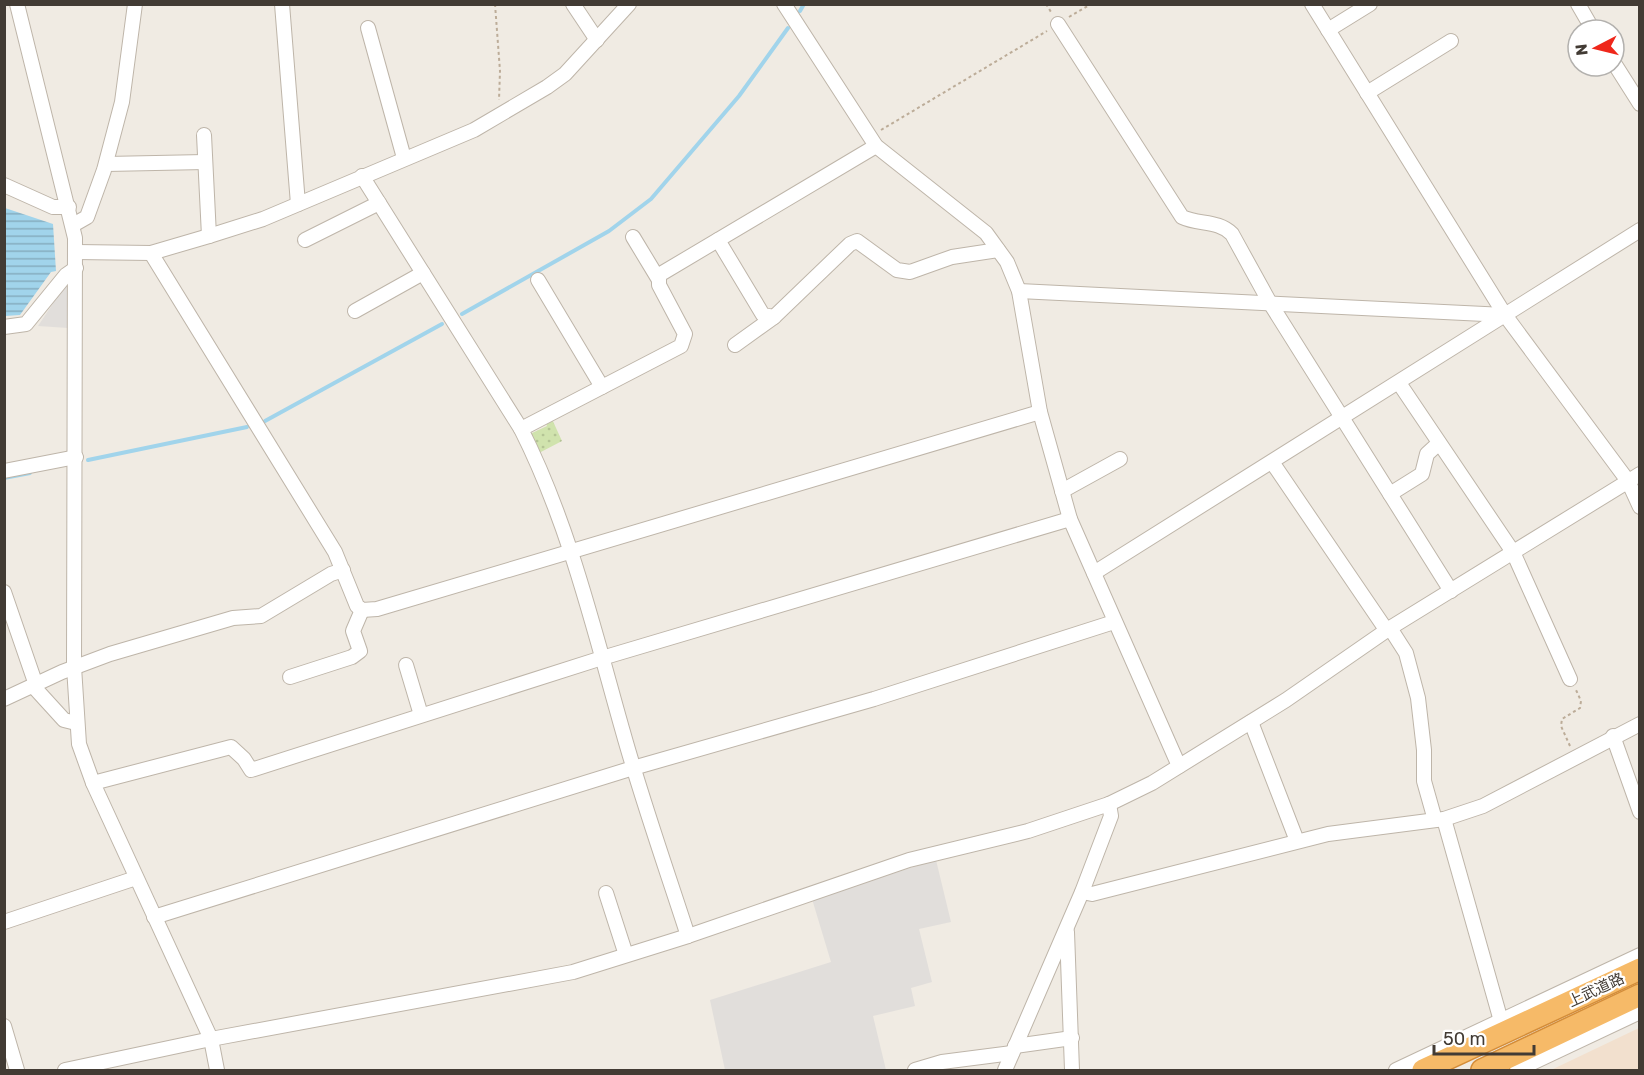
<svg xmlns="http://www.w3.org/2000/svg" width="1644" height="1075" font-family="Rubik,'Noto Sans JP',sans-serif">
  <defs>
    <pattern id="park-dots" width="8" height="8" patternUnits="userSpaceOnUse" patternTransform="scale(1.5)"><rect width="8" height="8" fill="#d0e3ad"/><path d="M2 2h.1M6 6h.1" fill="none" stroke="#b4c495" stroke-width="1.8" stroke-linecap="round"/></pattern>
    <pattern id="water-rules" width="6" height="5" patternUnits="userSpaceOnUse" patternTransform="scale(1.5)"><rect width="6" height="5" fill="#a1d4eb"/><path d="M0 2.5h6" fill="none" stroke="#85adbf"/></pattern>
  </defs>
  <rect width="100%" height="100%" fill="#f0ebe3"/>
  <path fill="#f2e0ce" d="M 1639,1028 L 1639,1070 L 1551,1070 Z"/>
  <path fill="url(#park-dots)" d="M 551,417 L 562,441 L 539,453 L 530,434 L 547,426 L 545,420 Z"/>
  <g fill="#e1dedb">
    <path d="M 70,278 L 68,328 L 38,326 Z"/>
    <path d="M 936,860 L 951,922 L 919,929 L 932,982 L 911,988 L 915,1006 L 873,1016 L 886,1070 L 725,1070 L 710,1000 L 831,962 L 812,899 Z"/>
  </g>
  <path fill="url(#water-rules)" d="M 5,208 L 53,224 L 56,271 L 51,272 L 20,315 L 5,316 Z"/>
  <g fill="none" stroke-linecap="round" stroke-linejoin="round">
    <g stroke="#a1d4eb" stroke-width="4">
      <path d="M 800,11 L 804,4"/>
      <path d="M 462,314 L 609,231 L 651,199 L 739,96 L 788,28"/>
      <path d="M 265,421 L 442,324"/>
      <path d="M 88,460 L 247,427"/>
      <path d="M 4,478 L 30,473"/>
    </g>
    <defs>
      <g id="minor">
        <path d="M 17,4 L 75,238 L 74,667 L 79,744 L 93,783 L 211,1039 L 217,1070"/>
        <path d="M 282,4 L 298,204"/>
        <path d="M 573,4 L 597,40"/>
        <path d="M 784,4 L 876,146 L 986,233 L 1007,262 L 1019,291 L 1040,412 L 1070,519 L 1179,766"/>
        <path d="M 1312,4 L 1505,315 L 1628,481 L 1640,507"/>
        <path d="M 1578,4 L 1593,30"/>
        <path d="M 1058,24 L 1182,217 C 1199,225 1218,220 1232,234 L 1270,303 L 1451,591"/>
        <path d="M 368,28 L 404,158"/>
        <path d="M 1328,30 L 1370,4"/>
        <path d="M 1614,63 L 1640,104"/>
        <path d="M 1367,93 L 1451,41"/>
        <path d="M 204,135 L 209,236"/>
        <path d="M 106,164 L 205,162"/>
        <path d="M 362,176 L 521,429 C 569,524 594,630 623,732 C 642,800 666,868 688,936"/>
        <path d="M 4,185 L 53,207 L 69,207"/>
        <path d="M 73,225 L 87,217 L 104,170 L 122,102 L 135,4"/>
        <path d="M 633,237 L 659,280"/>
        <path d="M 305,240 L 379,203"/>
        <path d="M 718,240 L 763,315 L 774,317 L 850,244 L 857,241 L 897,270 L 910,272 L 952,257 L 998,250"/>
        <path d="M 76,252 L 151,253 L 209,236 L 263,219 L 474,130 L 547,87 L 565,74 L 629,4"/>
        <path d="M 151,253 L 335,552 L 357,606 L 362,610 L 377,609 L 1040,412"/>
        <path d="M 538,280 L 602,387"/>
        <path d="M 1019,291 L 1505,315"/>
        <path d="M 355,311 L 423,273"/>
        <path d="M 4,327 L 26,324 L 66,275 L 76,268"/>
        <path d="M 735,345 L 774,317"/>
        <path d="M 1399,383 L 1513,552 L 1570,679"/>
        <path d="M 521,429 L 681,346 L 685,334 L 659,285 L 659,275 L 876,146"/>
        <path d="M 1272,462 L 1387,631"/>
        <path d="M 4,471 L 76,457"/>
        <path d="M 1062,491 L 1120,459"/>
        <path d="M 1390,494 L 1422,474 L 1427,454 L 1439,443"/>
        <path d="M 1094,573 L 1640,230"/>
        <path d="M 4,592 L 36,685"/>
        <path d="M 1390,628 L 1406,653 L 1418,698 L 1424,750 L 1424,781 L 1435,820"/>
        <path d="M 406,665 L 421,715"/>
        <path d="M 290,677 L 352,657 L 360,651 L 353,631 L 362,610"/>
        <path d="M 33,686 L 64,720 L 76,723"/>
        <path d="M 4,699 L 62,672 L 110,654 L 233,618 L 261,616 L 331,574 L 343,570"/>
        <path d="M 1251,722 L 1297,841"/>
        <path d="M 1613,736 L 1640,812"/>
        <path d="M 93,783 L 231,747 L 244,759 L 251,770 L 602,658 L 1070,519"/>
        <path d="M 1444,819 L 1501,1021"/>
        <path d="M 1082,892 L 1092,894 L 1328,834 L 1444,819 L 1483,806 L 1640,724"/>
        <path d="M 606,893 L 626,955"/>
        <path d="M 154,917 L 633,768 L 874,699 L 1114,622"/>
        <path d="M 4,922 L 136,878"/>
        <path d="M 1067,932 L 1072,1070"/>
        <path d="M 4,1026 L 17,1070"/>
        <path d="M 1015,1046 L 1072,1038"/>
        <path d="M 65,1070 L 211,1039 L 573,972 L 688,936 L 909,860 L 1028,831 L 1109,804 L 1152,783 L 1286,700 L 1390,628 L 1640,474"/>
        <path d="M 915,1070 L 942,1062 L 1012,1053"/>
        <path d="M 1005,1070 L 1082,892 L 1111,816 L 1109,804"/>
        <path d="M 1396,1070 L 1640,955"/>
        <path d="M 1517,1070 L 1640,1012"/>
      </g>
      <g id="highway">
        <path d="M 1423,1070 L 1640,969"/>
        <path d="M 1482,1070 L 1640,995"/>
      </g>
    </defs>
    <use href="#minor" stroke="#beb5a9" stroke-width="16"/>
    <use href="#highway" stroke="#d48d39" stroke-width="24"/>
    <g stroke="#bcac98" stroke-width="2" stroke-dasharray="3 3" stroke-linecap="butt">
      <path d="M 495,4 L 500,71 L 499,100"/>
      <path d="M 1046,4 L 1051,12"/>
      <path d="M 1069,17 L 1091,4"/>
      <path d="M 881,130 L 1047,31"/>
      <path d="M 1570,746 L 1561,726 L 1562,719 L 1580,708 L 1581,701 L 1576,690"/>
    </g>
    <use href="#minor" stroke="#fff" stroke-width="14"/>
    <use href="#highway" stroke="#f6ba68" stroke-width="21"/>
  </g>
  <g text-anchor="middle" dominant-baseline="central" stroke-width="4.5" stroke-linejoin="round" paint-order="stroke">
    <g font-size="15" fill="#423b34" stroke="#fff">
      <text transform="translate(1596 990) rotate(-25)">上武道路</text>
    </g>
  </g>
  <rect width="1644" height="1075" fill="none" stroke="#423b34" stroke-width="12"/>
  <g transform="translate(1596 48) rotate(263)"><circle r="28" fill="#ffffff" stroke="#b3b1ae" stroke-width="1.5"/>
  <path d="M0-4.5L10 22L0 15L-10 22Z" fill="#ef271b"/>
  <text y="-9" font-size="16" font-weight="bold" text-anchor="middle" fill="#423b34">N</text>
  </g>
  <path d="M1434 1045v9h100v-9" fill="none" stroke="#423b34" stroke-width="3"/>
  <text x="1443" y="1045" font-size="18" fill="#423b34" stroke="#ffffff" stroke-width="4.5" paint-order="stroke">50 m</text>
</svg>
